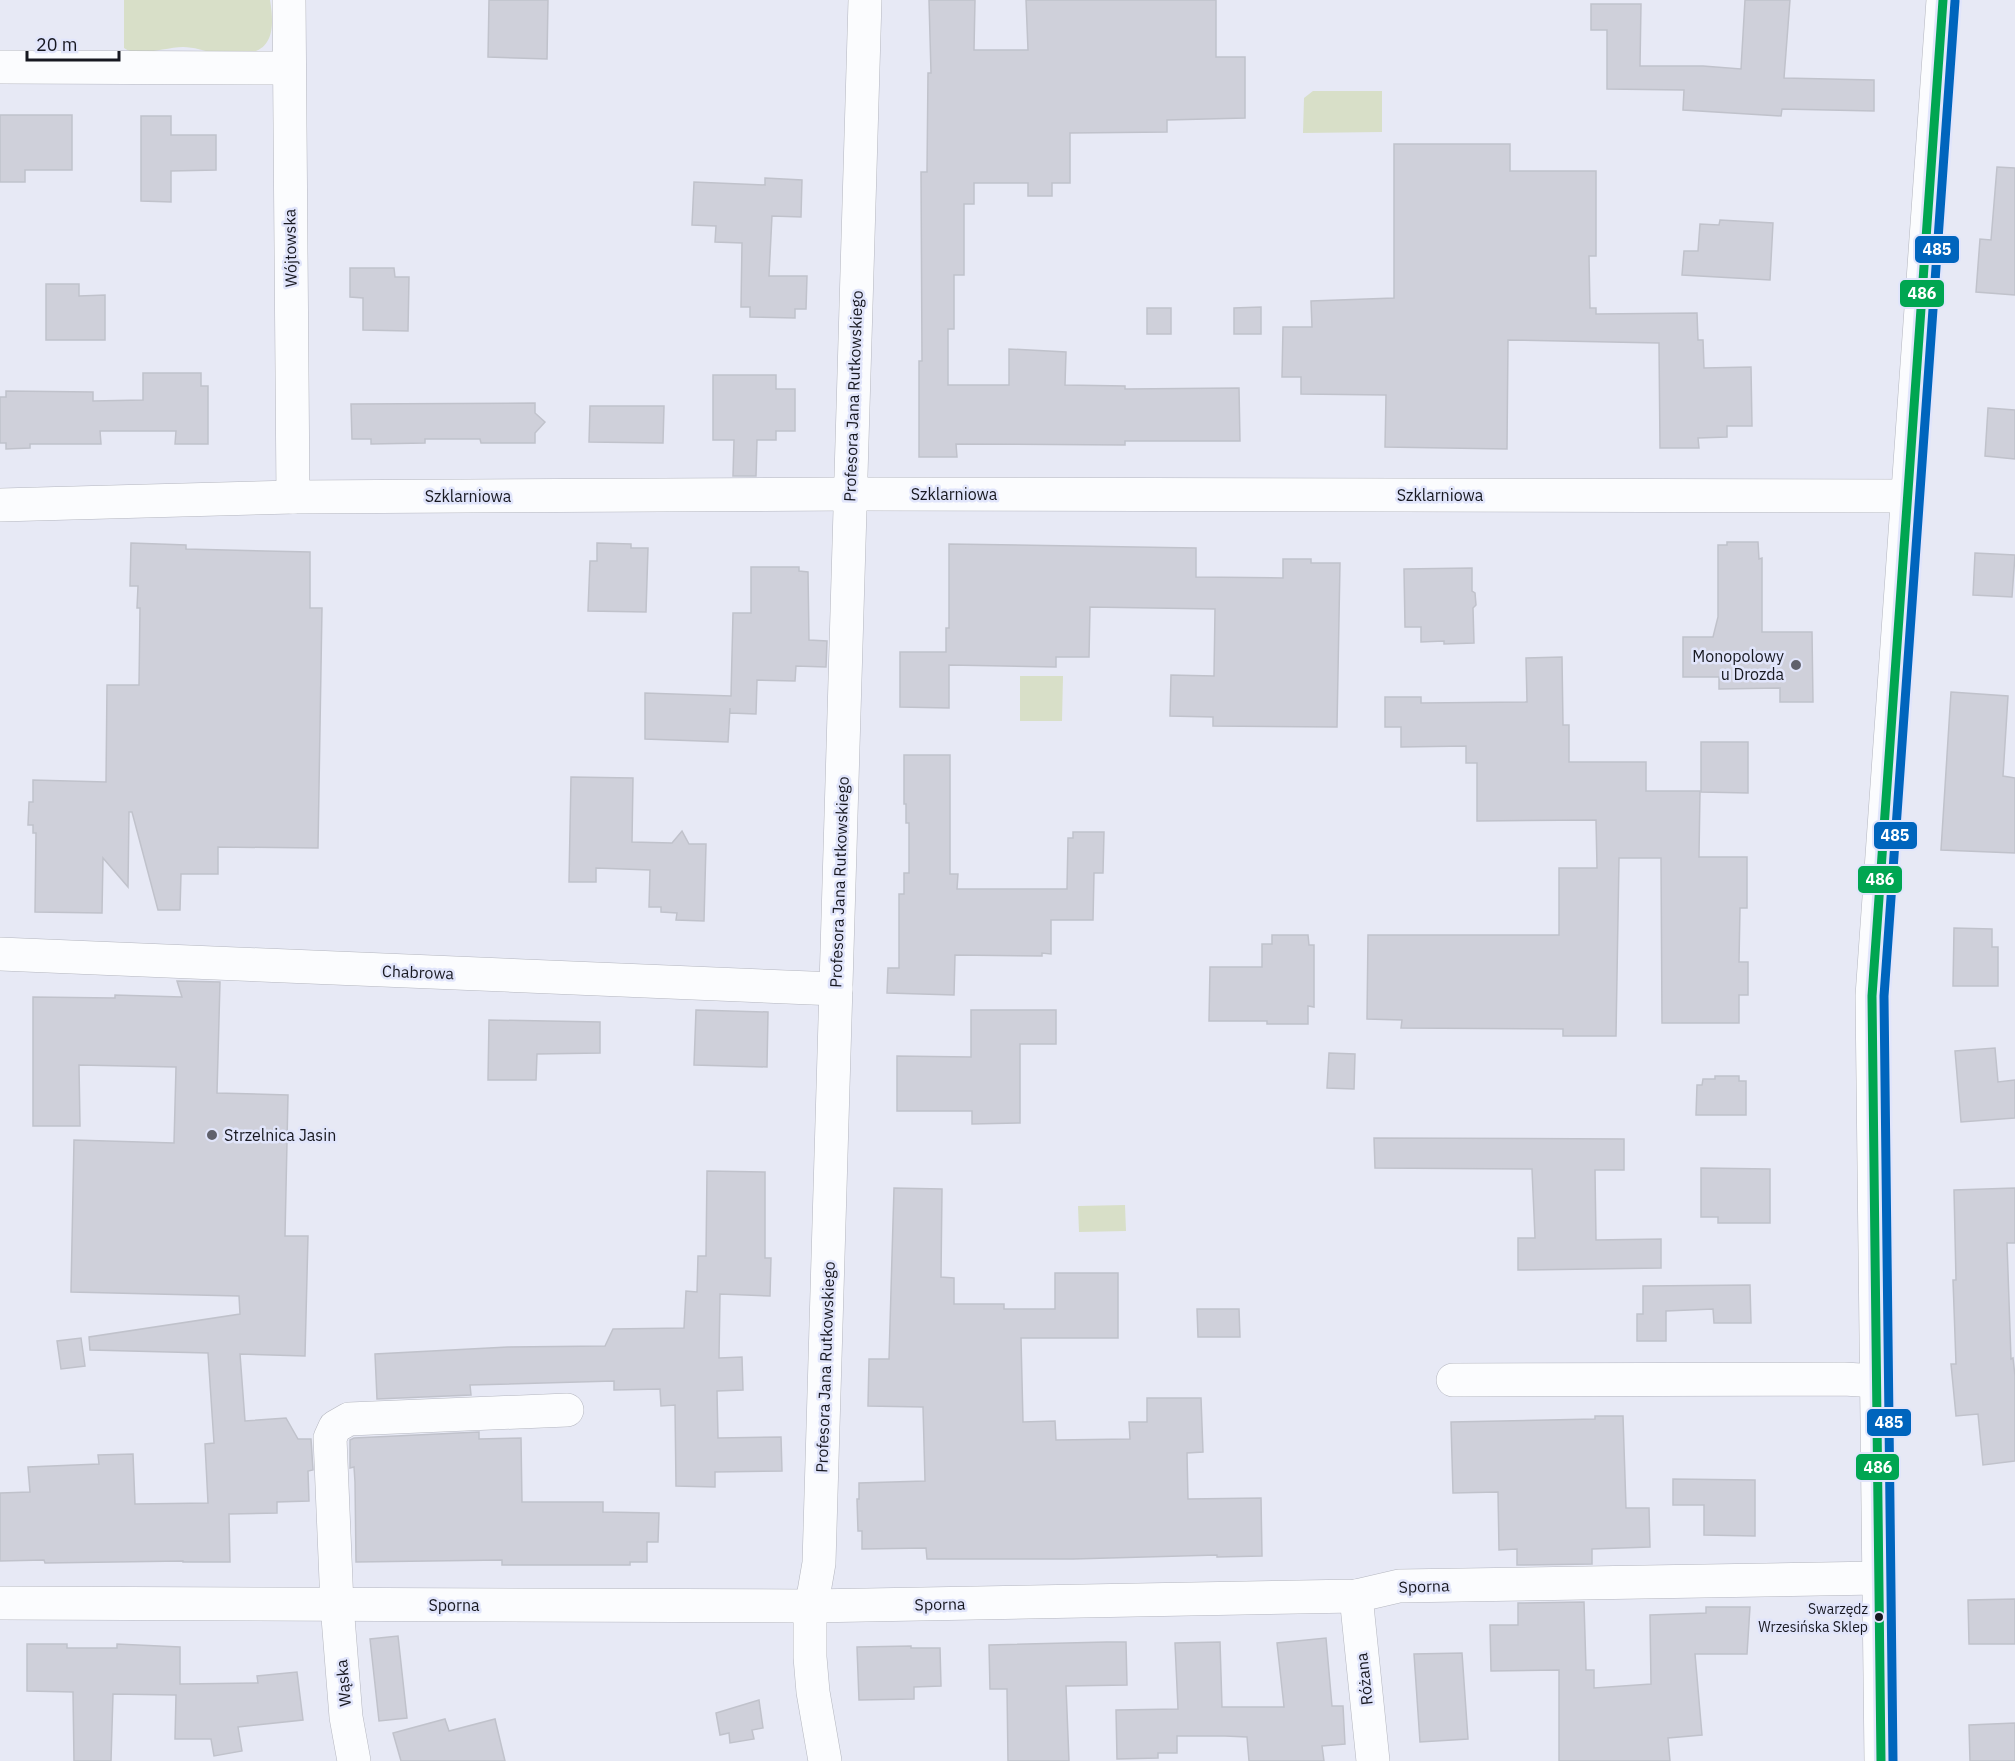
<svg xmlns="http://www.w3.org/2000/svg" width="2015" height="1761" font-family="'IBM Plex Sans',sans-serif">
  <rect width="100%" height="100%" fill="#e7e9f5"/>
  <g fill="#d8dfc8">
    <path d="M 124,0 L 270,0 C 273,18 276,46 253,52 C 247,54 240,53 234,53 C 228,53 221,54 215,53 C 204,51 194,47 183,47 C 166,47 137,58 124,48 Z"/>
    <path d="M 1313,91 L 1382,91 L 1382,132 L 1303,133 L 1304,98 Z"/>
    <path d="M 1020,676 L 1063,676 L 1062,721 L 1020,721 Z"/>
    <path d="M 1125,1205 L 1126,1231 L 1079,1232 L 1078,1206 Z"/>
  </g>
  <g fill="#cfd0da" stroke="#c0c2cb" stroke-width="1.5">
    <path d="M 489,0 L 548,0 L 547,59 L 488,57 Z"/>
    <path d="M 929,0 L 975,0 L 974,50 L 1028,50 L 1026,0 L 1216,0 L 1216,57 L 1245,57 L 1245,118 L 1167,120 L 1167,132 L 1070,133 L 1070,183 L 1052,183 L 1052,196 L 1028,196 L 1028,183 L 974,183 L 974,204 L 964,204 L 964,275 L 954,275 L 954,329 L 948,329 L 948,385 L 1009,385 L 1009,349 L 1066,352 L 1065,385 L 1125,386 L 1125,389 L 1239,388 L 1240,441 L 1125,441 L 1125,445 L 956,444 L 957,457 L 919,457 L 919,361 L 922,361 L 921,172 L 927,172 L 928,73 L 931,73 Z"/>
    <path d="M 1745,0 L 1790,0 L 1784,78 L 1874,80 L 1874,111 L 1782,109 L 1781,116 L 1683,110 L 1684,90 L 1607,89 L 1607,30 L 1591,30 L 1591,4 L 1641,4 L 1640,66 L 1703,66 L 1741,69 Z"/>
    <path d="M 0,115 L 72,115 L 72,170 L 25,170 L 25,182 L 0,182 Z"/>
    <path d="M 141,116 L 171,116 L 171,135 L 216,135 L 216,170 L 171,171 L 171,202 L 141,201 Z"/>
    <path d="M 1394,144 L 1510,144 L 1510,171 L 1596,171 L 1596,256 L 1589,256 L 1590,308 L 1596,308 L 1596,314 L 1697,313 L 1698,340 L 1703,340 L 1704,368 L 1751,367 L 1752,426 L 1727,426 L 1727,437 L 1698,438 L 1699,448 L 1660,448 L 1659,343 L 1508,340 L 1507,449 L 1385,447 L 1386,395 L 1301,394 L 1301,377 L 1282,377 L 1283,327 L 1312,327 L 1311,301 L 1394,298 Z"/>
    <path d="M 1997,167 L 2015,168 L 2015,295 L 1976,292 L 1980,239 L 1991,240 Z"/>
    <path d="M 765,178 L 802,180 L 801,217 L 772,216 L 769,276 L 807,276 L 806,309 L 795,309 L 795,318 L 750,317 L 750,307 L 741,307 L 742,243 L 715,242 L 716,226 L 692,225 L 694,182 L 765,185 Z"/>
    <path d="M 1720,220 L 1773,223 L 1770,280 L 1682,275 L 1684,251 L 1698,251 L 1700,224 L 1719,225 Z"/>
    <path d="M 350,268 L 394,268 L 395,277 L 409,277 L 408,331 L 363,330 L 363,298 L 350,297 Z"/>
    <path d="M 46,284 L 79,284 L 79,296 L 105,295 L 105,340 L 46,340 Z"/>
    <path d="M 1261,307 L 1261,334 L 1234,334 L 1234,308 Z"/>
    <rect x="1147" y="308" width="24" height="26"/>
    <path d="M 143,373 L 201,373 L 201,386 L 208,386 L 208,444 L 175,444 L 176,431 L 100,431 L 101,444 L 30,444 L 30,448 L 6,449 L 6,443 L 0,443 L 0,397 L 6,397 L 6,391 L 93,392 L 93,401 L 143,400 Z"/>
    <path d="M 713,375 L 776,375 L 776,389 L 795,389 L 795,431 L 776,431 L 776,440 L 757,440 L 756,476 L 733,476 L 734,440 L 713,440 Z"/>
    <path d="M 535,403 L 535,413 L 545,422 L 535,433 L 535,443 L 481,443 L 480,439 L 425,439 L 425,443 L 371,444 L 371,439 L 352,439 L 351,404 Z"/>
    <path d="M 590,406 L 664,406 L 663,443 L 589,442 Z"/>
    <path d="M 1988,408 L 2015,410 L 2015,459 L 1985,456 Z"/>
    <path d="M 1727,542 L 1758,542 L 1759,559 L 1762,558 L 1762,632 L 1812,632 L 1813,702 L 1780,702 L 1780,688 L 1719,689 L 1719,677 L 1683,677 L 1683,637 L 1713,637 L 1718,617 L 1718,545 L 1727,545 Z"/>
    <path d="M 131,543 L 186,545 L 186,549 L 310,552 L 310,608 L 322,608 L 318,848 L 218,847 L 218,874 L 181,874 L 180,910 L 158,910 L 132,812 L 129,812 L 128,887 L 103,858 L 102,913 L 35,912 L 36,833 L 33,833 L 33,825 L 28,825 L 29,802 L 33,802 L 33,780 L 106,782 L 107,685 L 139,685 L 140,608 L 137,608 L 138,586 L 130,586 Z"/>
    <path d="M 597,543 L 631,544 L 631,548 L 648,548 L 646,612 L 588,611 L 590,561 L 597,561 Z"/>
    <path d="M 949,544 L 1196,548 L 1196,577 L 1283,578 L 1283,559 L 1311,559 L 1311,563 L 1340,563 L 1337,727 L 1213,726 L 1213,717 L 1170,716 L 1171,675 L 1214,676 L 1215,609 L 1090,607 L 1089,657 L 1056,657 L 1056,667 L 949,665 L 949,708 L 900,707 L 900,652 L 946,652 L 946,628 L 949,628 Z"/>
    <path d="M 1975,553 L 2015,555 L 2012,597 L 1973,595 Z"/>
    <path d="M 751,567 L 799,567 L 799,571 L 808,572 L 809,640 L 827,641 L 826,667 L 796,666 L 795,681 L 757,680 L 756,714 L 730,713 L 730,708 L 728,742 L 645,739 L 645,693 L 731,696 L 733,613 L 751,613 Z"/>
    <path d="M 1472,568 L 1472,591 L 1475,593 L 1476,605 L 1473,608 L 1474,643 L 1444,644 L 1444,641 L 1421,642 L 1421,627 L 1405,627 L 1404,569 Z"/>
    <path d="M 1562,657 L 1563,725 L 1569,725 L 1569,762 L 1646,762 L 1646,791 L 1700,791 L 1699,857 L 1747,857 L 1747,908 L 1740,908 L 1739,962 L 1748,962 L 1748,995 L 1739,995 L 1739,1023 L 1662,1023 L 1661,858 L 1619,858 L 1616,1036 L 1563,1036 L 1563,1029 L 1401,1028 L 1402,1020 L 1367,1019 L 1368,935 L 1559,935 L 1559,868 L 1597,868 L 1596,820 L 1477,821 L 1477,763 L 1466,763 L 1466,746 L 1401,747 L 1401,727 L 1385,727 L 1385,697 L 1421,697 L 1421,703 L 1527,702 L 1526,658 Z"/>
    <path d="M 1951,692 L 2008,696 L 2003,776 L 2015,778 L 2015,853 L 1941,850 Z"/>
    <path d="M 1701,742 L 1748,742 L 1748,793 L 1701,792 Z"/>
    <path d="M 904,755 L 950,755 L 950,874 L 958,874 L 957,889 L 1067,889 L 1068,838 L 1073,838 L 1073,832 L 1104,832 L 1103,873 L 1094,873 L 1093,920 L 1051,920 L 1051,954 L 1042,953 L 1042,956 L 955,955 L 954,995 L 887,993 L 888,968 L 899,968 L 899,894 L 904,894 L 904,873 L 909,873 L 909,823 L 906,823 L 906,804 L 904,804 Z"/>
    <path d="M 571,777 L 633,778 L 632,842 L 672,843 L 682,831 L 689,844 L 706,844 L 704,921 L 676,920 L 677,913 L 661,912 L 661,907 L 649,907 L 650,870 L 596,868 L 596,882 L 569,882 Z"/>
    <path d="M 1954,928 L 1992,929 L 1992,947 L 1998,947 L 1998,986 L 1953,986 Z"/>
    <path d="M 1272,935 L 1308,935 L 1309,945 L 1314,945 L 1314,1007 L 1308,1006 L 1308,1024 L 1267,1024 L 1267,1021 L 1209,1021 L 1210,967 L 1262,967 L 1262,944 L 1272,944 Z"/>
    <path d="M 177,981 L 220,982 L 217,1093 L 288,1095 L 285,1236 L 308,1236 L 305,1356 L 240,1354 L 245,1421 L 286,1418 L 298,1439 L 311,1439 L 313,1470 L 308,1471 L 309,1501 L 277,1502 L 277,1513 L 229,1514 L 230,1562 L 183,1562 L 183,1561 L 45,1563 L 44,1560 L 0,1561 L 0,1493 L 30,1492 L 28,1467 L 99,1464 L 98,1455 L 133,1454 L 135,1504 L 208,1503 L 205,1444 L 214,1443 L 208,1353 L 90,1350 L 89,1337 L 240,1314 L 239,1296 L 71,1292 L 74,1140 L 174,1143 L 176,1067 L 79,1065 L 80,1126 L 33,1126 L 33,997 L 115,998 L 115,995 L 182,997 Z"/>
    <path d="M 696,1010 L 768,1012 L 767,1067 L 694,1065 Z"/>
    <path d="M 971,1010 L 1056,1010 L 1056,1044 L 1020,1044 L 1020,1123 L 972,1124 L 972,1111 L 897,1111 L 897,1056 L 971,1057 Z"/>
    <path d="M 489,1020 L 600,1022 L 600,1053 L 537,1054 L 536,1080 L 488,1080 Z"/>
    <path d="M 1995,1048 L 1998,1082 L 2015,1080 L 2015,1118 L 1961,1122 L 1955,1051 Z"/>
    <path d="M 1329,1053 L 1355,1054 L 1354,1089 L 1327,1088 Z"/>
    <path d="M 1715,1076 L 1739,1076 L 1739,1081 L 1746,1081 L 1746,1115 L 1696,1115 L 1697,1085 L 1702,1085 L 1703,1079 L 1715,1079 Z"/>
    <path d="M 1374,1138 L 1624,1139 L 1624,1170 L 1595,1170 L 1596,1240 L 1661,1239 L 1661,1268 L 1518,1270 L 1518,1238 L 1535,1238 L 1532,1169 L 1375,1168 Z"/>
    <path d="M 1701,1168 L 1770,1169 L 1770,1223 L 1718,1223 L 1718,1217 L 1701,1217 Z"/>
    <path d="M 707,1171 L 765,1172 L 765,1258 L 771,1258 L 770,1296 L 720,1294 L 719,1358 L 742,1357 L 743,1390 L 717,1391 L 718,1438 L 781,1437 L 782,1471 L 715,1472 L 715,1487 L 676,1486 L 675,1405 L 661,1406 L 660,1389 L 614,1390 L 614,1381 L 470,1385 L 471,1395 L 377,1399 L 375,1354 L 508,1347 L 605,1346 L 613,1329 L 684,1328 L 686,1291 L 697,1292 L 698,1256 L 706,1256 Z"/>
    <path d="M 894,1188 L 942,1189 L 941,1277 L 954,1278 L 954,1304 L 1004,1304 L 1004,1309 L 1055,1309 L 1055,1273 L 1118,1273 L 1118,1338 L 1021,1338 L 1023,1422 L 1055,1421 L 1056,1440 L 1130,1439 L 1129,1422 L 1147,1422 L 1147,1398 L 1201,1398 L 1203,1452 L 1187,1453 L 1188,1499 L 1261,1498 L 1262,1556 L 1217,1557 L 1217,1555 L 1073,1559 L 927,1559 L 926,1548 L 862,1549 L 862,1531 L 858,1531 L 857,1499 L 859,1499 L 859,1483 L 925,1481 L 923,1407 L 868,1406 L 869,1359 L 889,1359 Z"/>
    <path d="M 2015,1188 L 2015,1243 L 2007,1243 L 2011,1359 L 2013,1358 L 2015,1376 L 2015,1461 L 1983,1465 L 1978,1414 L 1956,1416 L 1951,1364 L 1956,1364 L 1953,1280 L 1956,1280 L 1954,1190 Z"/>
    <path d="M 1750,1285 L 1751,1323 L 1714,1323 L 1713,1309 L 1666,1311 L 1666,1341 L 1637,1341 L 1637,1314 L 1643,1314 L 1643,1286 Z"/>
    <path d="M 1197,1309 L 1239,1309 L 1240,1337 L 1198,1337 Z"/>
    <path d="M 81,1338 L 85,1366 L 61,1369 L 57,1341 Z"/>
    <path d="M 1595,1416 L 1623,1416 L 1626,1508 L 1649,1508 L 1650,1547 L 1592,1549 L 1592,1564 L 1517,1565 L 1517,1549 L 1499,1550 L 1498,1492 L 1453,1493 L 1451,1422 L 1595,1419 Z"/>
    <path d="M 479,1432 L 479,1439 L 521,1438 L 522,1502 L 603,1502 L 603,1512 L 659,1513 L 658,1542 L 647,1542 L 647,1562 L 630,1562 L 630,1565 L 502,1565 L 502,1560 L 356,1562 L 355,1482 L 354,1467 L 350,1468 L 350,1440 L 354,1438 Z"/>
    <path d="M 1673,1479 L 1755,1480 L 1755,1536 L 1704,1535 L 1704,1505 L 1673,1505 Z"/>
    <path d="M 2015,1599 L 2015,1644 L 1969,1644 L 1968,1600 Z"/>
    <path d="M 1584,1602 L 1586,1670 L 1594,1670 L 1594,1688 L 1651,1684 L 1650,1615 L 1706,1613 L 1706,1607 L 1750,1607 L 1747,1654 L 1695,1654 L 1702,1735 L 1668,1738 L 1670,1761 L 1559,1761 L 1559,1670 L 1491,1671 L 1490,1625 L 1518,1625 L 1518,1603 Z"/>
    <path d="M 398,1636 L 407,1718 L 379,1721 L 370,1639 Z"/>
    <path d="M 1326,1638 L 1332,1706 L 1343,1706 L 1345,1744 L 1322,1746 L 1324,1761 L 1249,1761 L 1247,1737 L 1225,1736 L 1177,1736 L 1177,1753 L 1158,1753 L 1158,1758 L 1117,1759 L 1116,1710 L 1178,1709 L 1175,1643 L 1220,1642 L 1222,1707 L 1284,1707 L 1277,1643 Z"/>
    <path d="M 1107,1642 L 1126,1642 L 1127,1685 L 1066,1686 L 1069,1761 L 1008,1761 L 1007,1689 L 990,1689 L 989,1645 Z"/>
    <path d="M 27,1644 L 67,1644 L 67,1648 L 117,1648 L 117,1644 L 180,1647 L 180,1684 L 258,1683 L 257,1676 L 297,1672 L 303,1720 L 238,1727 L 242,1751 L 214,1756 L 211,1739 L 175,1739 L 176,1695 L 113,1694 L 111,1761 L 74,1761 L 73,1692 L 27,1691 Z"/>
    <path d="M 911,1646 L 911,1648 L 940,1648 L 941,1686 L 914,1687 L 914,1699 L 859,1700 L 857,1647 Z"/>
    <path d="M 1462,1653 L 1468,1739 L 1420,1742 L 1414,1654 Z"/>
    <path d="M 759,1700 L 763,1728 L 752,1730 L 754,1739 L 730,1743 L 729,1733 L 720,1735 L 716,1713 Z"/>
    <path d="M 445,1719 L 449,1731 L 495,1719 L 505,1761 L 401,1761 L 393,1733 Z"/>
    <path d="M 2015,1723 L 2015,1761 L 1970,1761 L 1969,1725 Z"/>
  </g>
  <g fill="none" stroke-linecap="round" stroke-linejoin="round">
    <defs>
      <g id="minor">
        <path d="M 289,0 L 293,497"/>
        <path d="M 0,67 L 288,68"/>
        <path d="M 0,505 L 293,497 L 850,494 L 1908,496"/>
        <path d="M 0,954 L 836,989"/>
        <path d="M 1453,1380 L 1844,1379 L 1876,1381"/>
        <path d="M 1356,1596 L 1373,1761"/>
        <path d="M 0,1603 L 811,1606 L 1356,1596 L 1399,1586 L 1878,1578"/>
        <path d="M 354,1761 L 346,1717 L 337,1605 L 330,1438 L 335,1427 L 349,1419 L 567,1410"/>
        <path d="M 825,1761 L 813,1692 L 810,1657 L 810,1615 L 819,1563 L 865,0"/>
        <path d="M 1881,1761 L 1872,996 L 1943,0"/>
      </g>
    </defs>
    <use href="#minor" stroke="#b4b6bf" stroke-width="34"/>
    <use href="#minor" stroke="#fbfcfe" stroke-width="33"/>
    <defs>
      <path id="bus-1" d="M 1881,1761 L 1872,996 L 1943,0"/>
      <path id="bus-2" d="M 1893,1761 L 1884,996 L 1955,1"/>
    </defs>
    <use href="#bus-1" stroke="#e1e5fb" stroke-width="14"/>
    <use href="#bus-2" stroke="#e1e5fb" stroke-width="14"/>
    <use href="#bus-1" stroke="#00a651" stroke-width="9"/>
    <use href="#bus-2" stroke="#0065bd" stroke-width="9"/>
  </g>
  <g fill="#60616b" stroke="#e1e5fb" stroke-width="2">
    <circle cx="1796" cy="665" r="6"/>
    <circle cx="212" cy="1135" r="6"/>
  </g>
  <circle fill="#171820" stroke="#e1e5fb" stroke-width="2" cx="1879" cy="1617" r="5"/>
  <g text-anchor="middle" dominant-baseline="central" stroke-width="5" stroke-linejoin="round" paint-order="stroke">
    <g font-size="14" fill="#171820" stroke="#e1e5fb" text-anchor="end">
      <text x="1868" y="1609">Swarzędz<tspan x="1868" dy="18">Wrzesińska Sklep</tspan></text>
    </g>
    <g font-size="16" fill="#171820" stroke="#e1e5fb">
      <text transform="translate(290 248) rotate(-91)">Wójtowska</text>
      <text transform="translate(853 396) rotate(-88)">Profesora Jana Rutkowskiego</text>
      <text x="954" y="494">Szklarniowa</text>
      <text x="1440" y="495">Szklarniowa</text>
      <text x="468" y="496">Szklarniowa</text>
      <text transform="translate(839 882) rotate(-88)">Profesora Jana Rutkowskiego</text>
      <text transform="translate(418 972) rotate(2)">Chabrowa</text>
      <text transform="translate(825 1367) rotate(-88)">Profesora Jana Rutkowskiego</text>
      <text transform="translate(1424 1586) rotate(-2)">Sporna</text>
      <text transform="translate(940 1604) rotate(-1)">Sporna</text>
      <text x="454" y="1605">Sporna</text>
      <text transform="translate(1364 1679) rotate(-96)">Różana</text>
      <text transform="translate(343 1683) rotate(-95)">Wąska</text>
    </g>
    <g font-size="16" fill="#171820" stroke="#e1e5fb" text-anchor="end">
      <text x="1784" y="656">Monopolowy<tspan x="1784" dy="18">u Drozda</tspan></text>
      <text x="224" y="1135" text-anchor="start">Strzelnica Jasin</text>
    </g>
  </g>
  <g stroke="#e1e5fb" stroke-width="2">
    <rect x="1914" y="235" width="46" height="29" rx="6" fill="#0065bd"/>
    <rect x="1899" y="279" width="46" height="29" rx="6" fill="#00a651"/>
    <rect x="1873" y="821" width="45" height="29" rx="6" fill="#0065bd"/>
    <rect x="1857" y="865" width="46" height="29" rx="6" fill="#00a651"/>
    <rect x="1866" y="1408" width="46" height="29" rx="6" fill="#0065bd"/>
    <rect x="1855" y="1453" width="45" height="28" rx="6" fill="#00a651"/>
  </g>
  <g font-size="16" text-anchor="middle" font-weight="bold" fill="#fff">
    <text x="1937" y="255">485</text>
    <text x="1922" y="299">486</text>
    <text x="1895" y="841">485</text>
    <text x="1880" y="885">486</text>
    <text x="1889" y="1428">485</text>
    <text x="1878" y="1473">486</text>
  </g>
  <path d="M27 51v9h92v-9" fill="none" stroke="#171820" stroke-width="3"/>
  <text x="36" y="51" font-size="18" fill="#171820" stroke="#e1e5fb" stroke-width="4.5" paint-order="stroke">20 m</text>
</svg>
